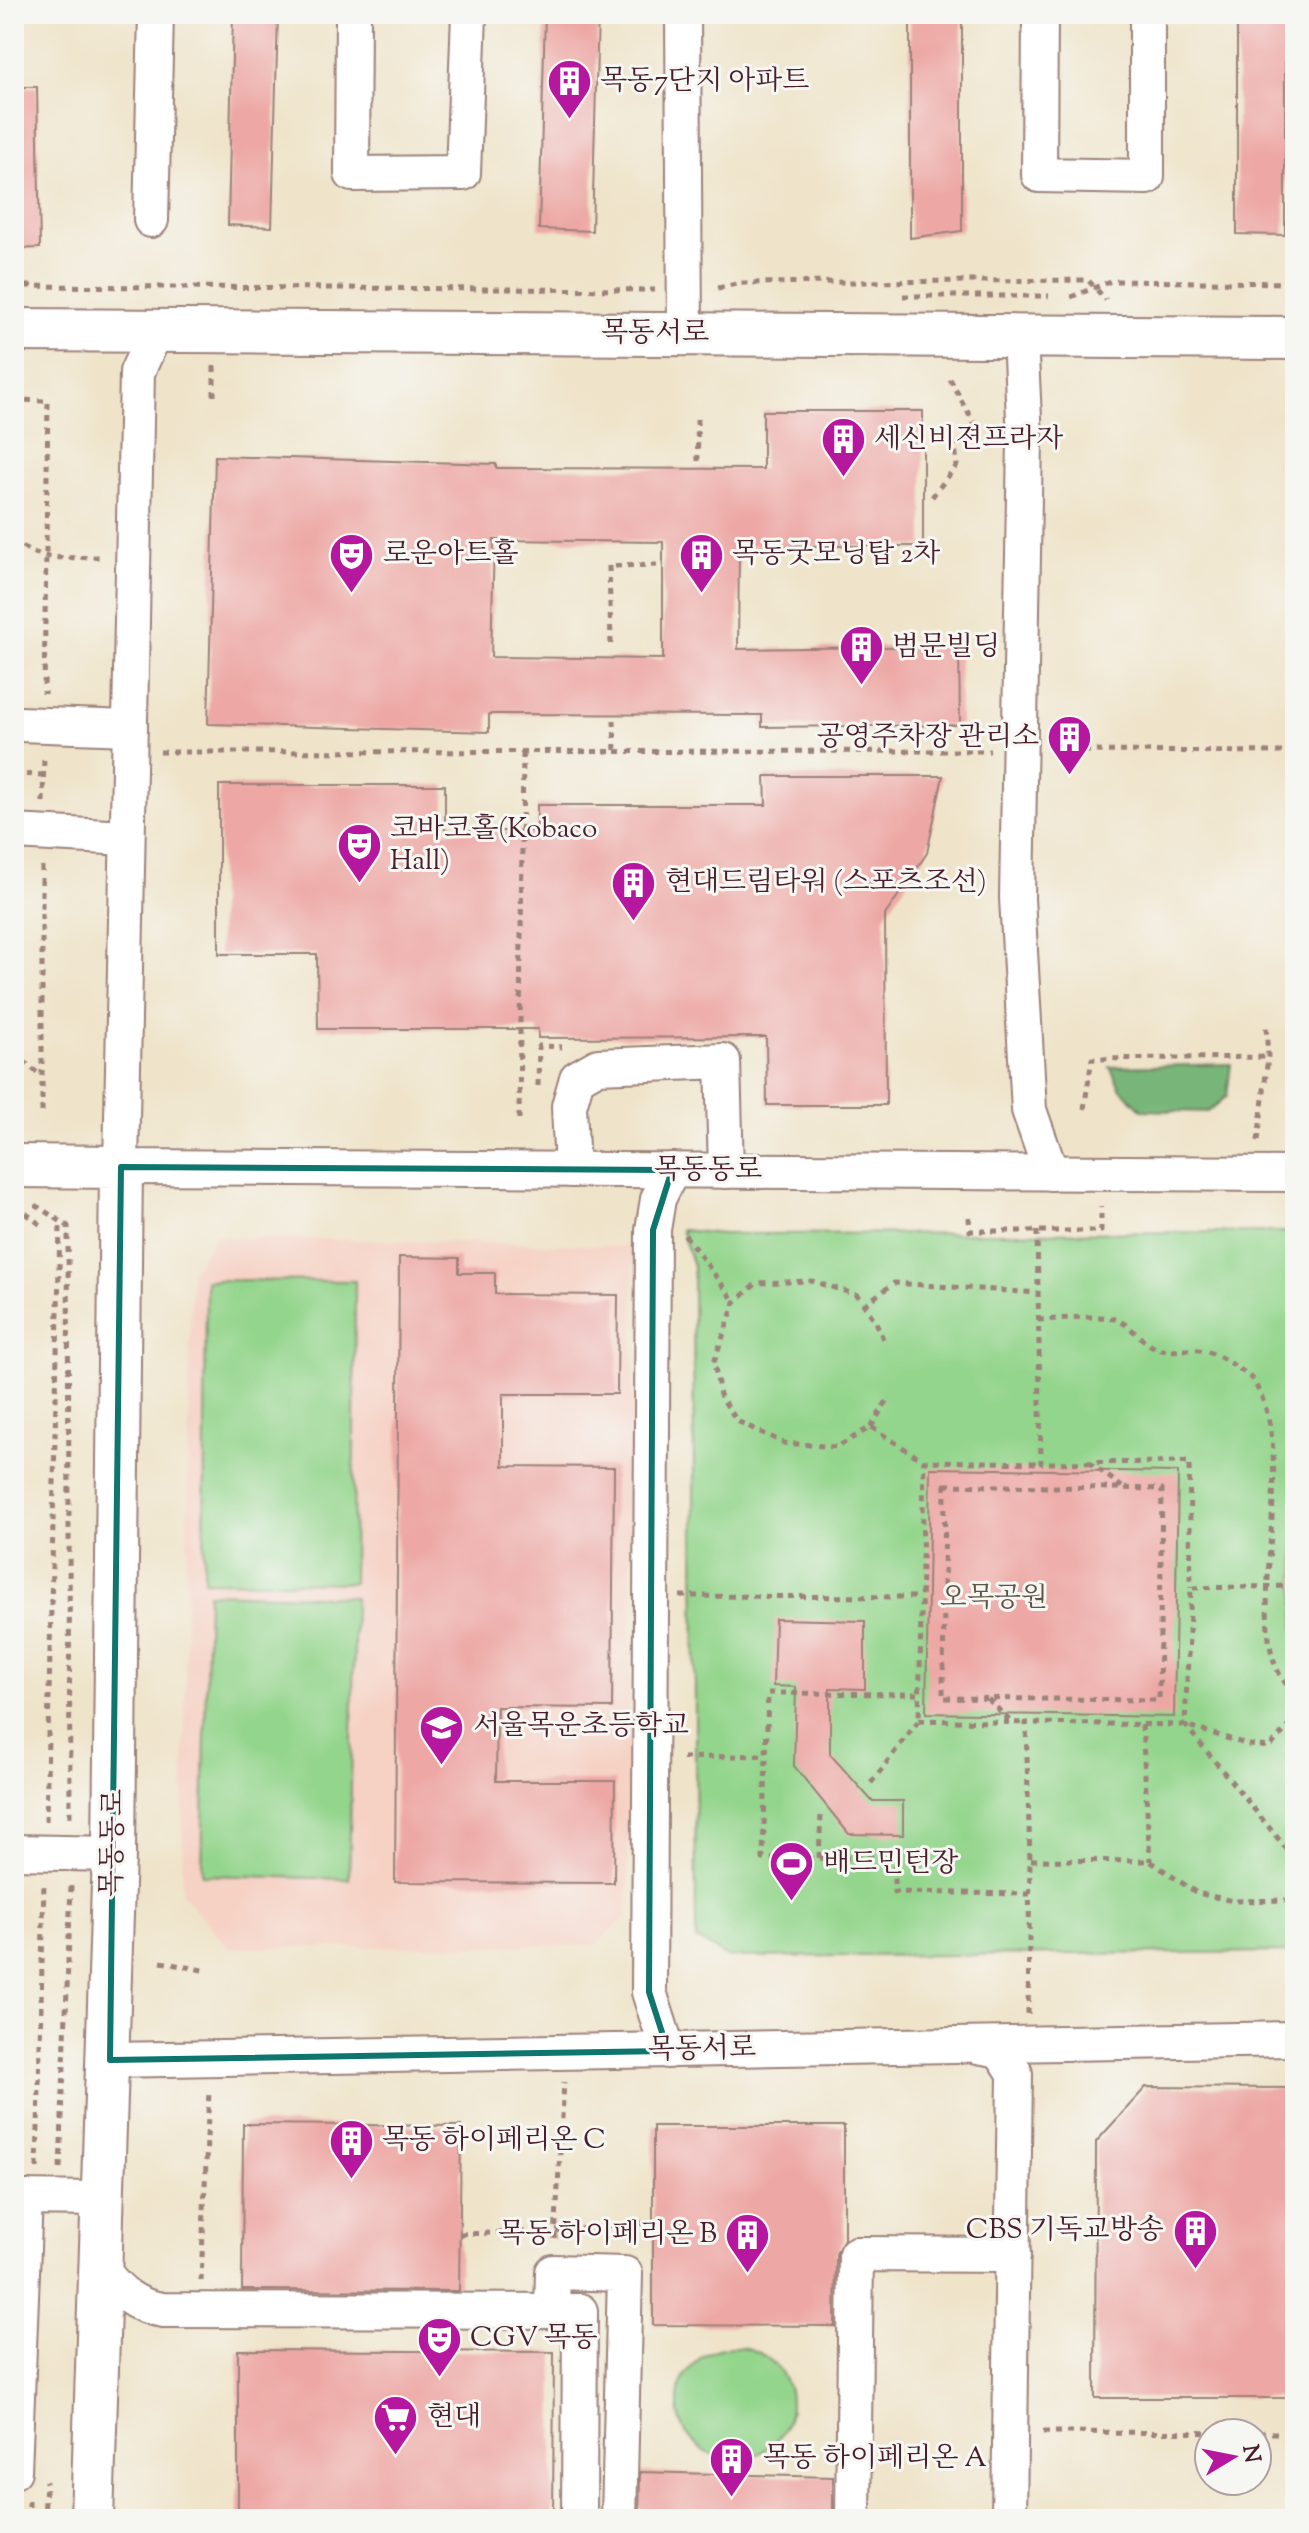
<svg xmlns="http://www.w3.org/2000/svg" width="1309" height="2533" font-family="'Sorts Mill Goudy','Noto Serif KR',serif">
  <rect width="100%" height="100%" fill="#f6f6f2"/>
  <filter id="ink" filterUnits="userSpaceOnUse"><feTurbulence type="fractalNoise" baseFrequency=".0125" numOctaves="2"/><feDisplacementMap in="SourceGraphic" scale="16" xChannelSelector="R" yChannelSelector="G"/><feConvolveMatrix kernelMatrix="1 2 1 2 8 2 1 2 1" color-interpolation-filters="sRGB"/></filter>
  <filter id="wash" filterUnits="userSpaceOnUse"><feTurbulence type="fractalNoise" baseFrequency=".006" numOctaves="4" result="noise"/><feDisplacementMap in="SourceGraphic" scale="32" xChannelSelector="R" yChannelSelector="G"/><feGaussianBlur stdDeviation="1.8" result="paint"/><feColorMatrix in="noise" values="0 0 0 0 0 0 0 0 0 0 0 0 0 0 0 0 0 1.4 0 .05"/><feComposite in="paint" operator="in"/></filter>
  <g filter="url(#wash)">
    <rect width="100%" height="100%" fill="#efe4ca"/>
    <path fill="#f6d2c5" d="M 215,1237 L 634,1246 L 628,1915 L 595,1945 L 229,1948 L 182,1894 L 191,1273 Z"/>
    <g fill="#94d58d" stroke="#6f7a5c" stroke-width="2">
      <path d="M 681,1230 L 722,1234 L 1295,1232 L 1295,1952 L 728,1957 L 696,1939 L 693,1266 Z"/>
      <path d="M 206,1280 L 355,1281 L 353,1583 L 204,1581 Z"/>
      <path d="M 208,1593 L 355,1597 L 349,1879 L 202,1875 Z"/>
      <circle cx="734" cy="2403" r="56"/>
    </g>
    <path fill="#77b678" stroke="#606a52" stroke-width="2" d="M 1231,1064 L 1227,1096 L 1208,1112 L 1142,1110 L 1121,1089 L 1110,1067 Z"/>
    <g id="blocks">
      <g fill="#eda8a5" fill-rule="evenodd">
        <path d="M 233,14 L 278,14 L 272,227 L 228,225 Z"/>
        <path d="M 545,14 L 598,14 L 592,231 L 539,229 Z"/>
        <path d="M 910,14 L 962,14 L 962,231 L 910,238 Z"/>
        <path d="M 1237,14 L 1285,14 L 1285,235 L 1237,234 Z"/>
        <path d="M 14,87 L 37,87 L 40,248 L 14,249 Z"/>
        <path d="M 763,411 L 923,411 L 923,546 L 739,546 L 738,649 L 959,646 L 960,725 L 762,727 L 762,715 L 489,714 L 489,732 L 208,724 L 215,456 L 496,464 L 496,468 L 763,469 ZM 494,540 L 663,542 L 663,659 L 491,657 Z"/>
        <path d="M 765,776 L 943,776 L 927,853 L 885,915 L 886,1105 L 767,1105 L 766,1037 L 538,1038 L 538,1029 L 318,1029 L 317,954 L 219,954 L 219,785 L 445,785 L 445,831 L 537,831 L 537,805 L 766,805 Z"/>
        <path d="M 399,1257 L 459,1258 L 459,1273 L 495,1273 L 495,1294 L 618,1295 L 617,1394 L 503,1394 L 503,1466 L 614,1467 L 612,1708 L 497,1707 L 496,1781 L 615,1781 L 614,1883 L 395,1882 Z"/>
        <path d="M 930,1468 L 1178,1472 L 1174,1717 L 926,1713 Z"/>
        <path d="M 775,1619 L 865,1621 L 865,1689 L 830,1688 L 830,1754 L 872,1801 L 903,1801 L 903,1835 L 849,1834 L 794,1766 L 796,1687 L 773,1686 Z"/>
        <path d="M 1146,2087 L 1295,2088 L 1295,2398 L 1095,2398 L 1096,2142 Z"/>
        <path d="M 243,2124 L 461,2126 L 459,2291 L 242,2290 Z"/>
        <path d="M 653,2126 L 844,2126 L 844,2239 L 836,2254 L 835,2326 L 653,2325 Z"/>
        <path d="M 238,2350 L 554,2352 L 553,2519 L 238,2519 Z"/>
        <path d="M 640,2472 L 833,2477 L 833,2519 L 639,2519 Z"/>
      </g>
    </g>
  </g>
  <g filter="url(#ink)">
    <use href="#blocks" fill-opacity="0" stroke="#9c827a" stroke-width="2"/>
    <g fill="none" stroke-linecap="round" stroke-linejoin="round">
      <defs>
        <g id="minor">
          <path d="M 353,14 L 352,174 L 463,173 L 469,14"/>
          <path d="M 683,14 L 685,334"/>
          <path d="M 1040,14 L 1039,175 L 1147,177 L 1147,14"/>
          <path d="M 151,220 L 156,14"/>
          <path d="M 156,331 L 137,372 L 121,1167 L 1295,1174"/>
          <path d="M 1020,337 L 1025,439 L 1017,898 L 1029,1110 L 1051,1173"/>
          <path d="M 19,724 L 130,728"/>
          <path d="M 14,832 L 127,838"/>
          <path d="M 572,1170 L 569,1106 L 577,1078 L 598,1066 L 723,1061 L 726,1171"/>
          <path d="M 14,1852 L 114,1854"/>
          <path d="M 978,2046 L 1000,2050 L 1015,2073 L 1009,2519"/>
          <path d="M 668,2051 L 649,1992 L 653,1230 L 658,1199 L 672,1170"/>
          <path d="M 110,2060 L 1295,2039"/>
          <path d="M 14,2198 L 104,2199"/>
          <path d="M 102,2270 C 119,2292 134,2306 163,2310 L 580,2311 L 579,2519"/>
          <path d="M 552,2311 L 553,2272 L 625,2274 L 619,2519"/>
          <path d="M 14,2471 L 25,2198"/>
          <path d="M 853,2519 L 856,2254 L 1013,2255"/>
        </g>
        <g id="major">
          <path d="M 14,330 L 1295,338"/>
          <path d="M 14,1166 L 121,1167 L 114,1854 L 92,2519"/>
        </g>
      </defs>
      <use href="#minor" stroke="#9c827a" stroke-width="38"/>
      <use href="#major" stroke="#9c827a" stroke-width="46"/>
      <g stroke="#9c827a" stroke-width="5" stroke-dasharray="6 6" stroke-linecap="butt">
        <path d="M 14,286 L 655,290"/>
        <path d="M 718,288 L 741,283 L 1088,280 L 1106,300"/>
        <path d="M 903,296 L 1049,296"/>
        <path d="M 1071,297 L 1111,281 L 1295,283"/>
        <path d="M 214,366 L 214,401"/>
        <path d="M 950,379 L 983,440"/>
        <path d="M 14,400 L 48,401 L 44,694"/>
        <path d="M 697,419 L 698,463"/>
        <path d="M 932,497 L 957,465 L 955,444 L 939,430"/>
        <path d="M 14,538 C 36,564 71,557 102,557"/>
        <path d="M 611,644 L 609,566 L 657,565"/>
        <path d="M 614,720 L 615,753"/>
        <path d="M 1072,751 L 1295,752"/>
        <path d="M 160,752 L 990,751"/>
        <path d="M 14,774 L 43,775"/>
        <path d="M 43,802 L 44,756"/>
        <path d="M 14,1053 L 41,1076"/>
        <path d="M 538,1086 L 539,1046 L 562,1047"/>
        <path d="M 1084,1109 L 1092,1059 L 1268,1057"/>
        <path d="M 42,1112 L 42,864"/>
        <path d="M 519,1119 L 523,752"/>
        <path d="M 1258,1141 L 1268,1057 L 1266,1026"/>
        <path d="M 35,1205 L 68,1226 L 70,1820"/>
        <path d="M 14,1212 L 24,1212 L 41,1225"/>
        <path d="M 969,1217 L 970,1231 L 1101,1231 L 1101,1206"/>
        <path d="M 1037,1231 L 1041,1463 L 1189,1462 L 1191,1588"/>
        <path d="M 685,1235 L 735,1302"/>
        <path d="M 864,1305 L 894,1283 L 1038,1293"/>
        <path d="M 1038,1320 C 1057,1320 1102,1313 1117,1320 C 1133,1326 1145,1347 1162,1350 C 1175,1353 1191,1347 1204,1351 C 1220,1355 1238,1367 1251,1378 C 1309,1457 1229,1644 1295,1692"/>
        <path d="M 883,1339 L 876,1322 L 857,1295 L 812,1281 L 757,1283 L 735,1302 L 714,1362 L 720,1395 L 737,1421 L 784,1443 L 837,1447 L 871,1427 L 924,1461"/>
        <path d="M 871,1427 L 888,1399"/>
        <path d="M 1089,1462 L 1122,1487"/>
        <path d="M 945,1485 L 1162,1489 L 1159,1700 L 943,1698 Z"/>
        <path d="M 1295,1586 L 1191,1588 L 1185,1725 L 1295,1859"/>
        <path d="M 680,1596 L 919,1597"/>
        <path d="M 918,1694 L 768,1693 L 763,1859 L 894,1857 L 894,1892 L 1030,1894"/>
        <path d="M 988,1699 L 1011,1722"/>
        <path d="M 919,1720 L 1026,1723"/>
        <path d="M 1142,1725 L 1150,1861"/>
        <path d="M 683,1758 L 766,1755"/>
        <path d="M 871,1783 L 919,1720 L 924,1461 L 1041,1463"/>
        <path d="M 46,1821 L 60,1226"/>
        <path d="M 819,1858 L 821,1815"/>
        <path d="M 1031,1860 L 1150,1861 L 1197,1893 L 1233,1901 L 1295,1900"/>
        <path d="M 161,1962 L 207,1971"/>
        <path d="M 1028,2014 L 1030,1860 L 1026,1723 L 1185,1725 L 1249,1745 L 1270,1747 L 1295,1719"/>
        <path d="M 37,2168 L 44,1883"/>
        <path d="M 60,2168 L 71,1886"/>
        <path d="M 460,2234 L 555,2231 L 653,2222"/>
        <path d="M 555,2239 L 564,2082"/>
        <path d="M 201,2281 L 209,2091"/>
        <path d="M 1043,2432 L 1295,2433"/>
        <path d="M 29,2519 L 29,2498"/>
        <path d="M 44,2519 L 46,2481"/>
      </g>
      <use href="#minor" stroke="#fff" stroke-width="34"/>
      <use href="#major" stroke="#fff" stroke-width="42"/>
    </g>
  </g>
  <path fill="none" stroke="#0f766e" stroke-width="6" stroke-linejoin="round" d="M 121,1167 L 672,1170 L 653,1230 L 649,1992 L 668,2051 L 110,2060 Z"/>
  <defs>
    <symbol id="building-pin" viewBox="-11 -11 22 30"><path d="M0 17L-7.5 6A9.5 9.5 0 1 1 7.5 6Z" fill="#b5179e" stroke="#f6f6f2"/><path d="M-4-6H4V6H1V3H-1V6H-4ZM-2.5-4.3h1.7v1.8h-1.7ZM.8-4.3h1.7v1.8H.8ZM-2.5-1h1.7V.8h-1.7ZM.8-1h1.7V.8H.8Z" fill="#fff"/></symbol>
    <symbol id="theatre-pin" viewBox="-11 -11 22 30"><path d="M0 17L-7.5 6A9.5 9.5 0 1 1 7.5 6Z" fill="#b5179e" stroke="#f6f6f2"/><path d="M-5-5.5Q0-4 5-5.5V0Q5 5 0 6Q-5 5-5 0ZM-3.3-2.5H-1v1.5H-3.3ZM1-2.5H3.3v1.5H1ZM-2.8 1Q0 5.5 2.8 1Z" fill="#fff"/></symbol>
    <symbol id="school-pin" viewBox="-11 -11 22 30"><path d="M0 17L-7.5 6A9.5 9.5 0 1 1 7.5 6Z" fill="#b5179e" stroke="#f6f6f2"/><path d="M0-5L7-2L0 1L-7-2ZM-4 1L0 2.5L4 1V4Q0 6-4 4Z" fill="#fff"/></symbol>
    <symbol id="stadium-pin" viewBox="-11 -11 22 30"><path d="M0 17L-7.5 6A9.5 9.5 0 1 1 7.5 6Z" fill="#b5179e" stroke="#f6f6f2"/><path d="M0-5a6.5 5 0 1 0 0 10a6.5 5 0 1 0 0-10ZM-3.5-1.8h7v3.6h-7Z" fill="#fff"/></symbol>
    <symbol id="supermarket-pin" viewBox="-11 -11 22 30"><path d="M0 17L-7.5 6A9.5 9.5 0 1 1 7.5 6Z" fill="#b5179e" stroke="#f6f6f2"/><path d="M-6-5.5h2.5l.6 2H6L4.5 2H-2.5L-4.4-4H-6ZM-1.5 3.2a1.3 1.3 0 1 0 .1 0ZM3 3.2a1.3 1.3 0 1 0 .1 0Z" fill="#fff"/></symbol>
  </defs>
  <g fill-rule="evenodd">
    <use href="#building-pin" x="544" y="56" width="51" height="69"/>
    <use href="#building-pin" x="818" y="414" width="51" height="69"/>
    <use href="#theatre-pin" x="326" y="530" width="51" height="69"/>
    <use href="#building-pin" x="676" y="530" width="51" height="69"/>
    <use href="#building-pin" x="836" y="622" width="51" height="69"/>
    <use href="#building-pin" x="1044" y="712" width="51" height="69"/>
    <use href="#theatre-pin" x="334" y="820" width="51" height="69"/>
    <use href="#building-pin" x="608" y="858" width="51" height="69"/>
    <use href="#school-pin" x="416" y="1702" width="51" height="69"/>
    <use href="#stadium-pin" x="766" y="1838" width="51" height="69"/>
    <use href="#building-pin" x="326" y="2116" width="51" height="69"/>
    <use href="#building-pin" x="1170" y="2206" width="51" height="69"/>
    <use href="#building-pin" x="722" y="2210" width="51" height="69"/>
    <use href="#theatre-pin" x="414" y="2314" width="51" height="69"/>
    <use href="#supermarket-pin" x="370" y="2392" width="51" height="69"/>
    <use href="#building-pin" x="706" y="2434" width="51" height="69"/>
  </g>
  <g text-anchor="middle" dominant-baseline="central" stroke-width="6" stroke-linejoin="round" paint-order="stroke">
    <g font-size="28" fill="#4a1f2b" stroke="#f6f6f2" text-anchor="start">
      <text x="600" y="82">목동7단지 아파트</text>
      <text x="874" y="440">세신비젼프라자</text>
      <text x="383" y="555">로운아트홀</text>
      <text x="732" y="555">목동굿모닝탑 2차</text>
      <text x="892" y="648">범문빌딩</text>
      <text x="1039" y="738" text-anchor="end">공영주차장 관리소</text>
      <text x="390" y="830">코바코홀(Kobaco<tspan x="390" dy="32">Hall)</tspan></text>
      <text x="665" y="883">현대드림타워 (스포츠조선)</text>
      <text x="473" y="1727">서울목운초등학교</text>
      <text x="823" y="1864">배드민턴장</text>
      <text x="382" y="2141">목동 하이페리온 C</text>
      <text x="1164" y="2231" text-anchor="end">CBS 기독교방송</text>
      <text x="717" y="2235" text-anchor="end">목동 하이페리온 B</text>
      <text x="470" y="2339">CGV 목동</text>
      <text x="427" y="2418">현대</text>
      <text x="763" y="2459">목동 하이페리온 A</text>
    </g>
    <g font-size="28" fill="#4a1f2b" stroke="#f6f6f2">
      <text x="655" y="334">목동서로</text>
      <text x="708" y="1171">목동동로</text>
      <text transform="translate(114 1843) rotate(-89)">목동동로</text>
      <text transform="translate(702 2050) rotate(-1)">목동서로</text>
    </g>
    <g font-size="28" fill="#605648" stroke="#f6f6f2">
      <text x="994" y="1599">오목공원</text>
    </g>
  </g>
  <rect width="1309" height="2533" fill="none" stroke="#f6f6f2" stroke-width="48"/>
  <g transform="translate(1233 2457) rotate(80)"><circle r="38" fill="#f6f6f2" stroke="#b1a0a2" stroke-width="2"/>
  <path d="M0-6L14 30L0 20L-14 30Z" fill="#b5179e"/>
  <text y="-12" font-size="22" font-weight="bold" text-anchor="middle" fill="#4a1f2b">N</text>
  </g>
</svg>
